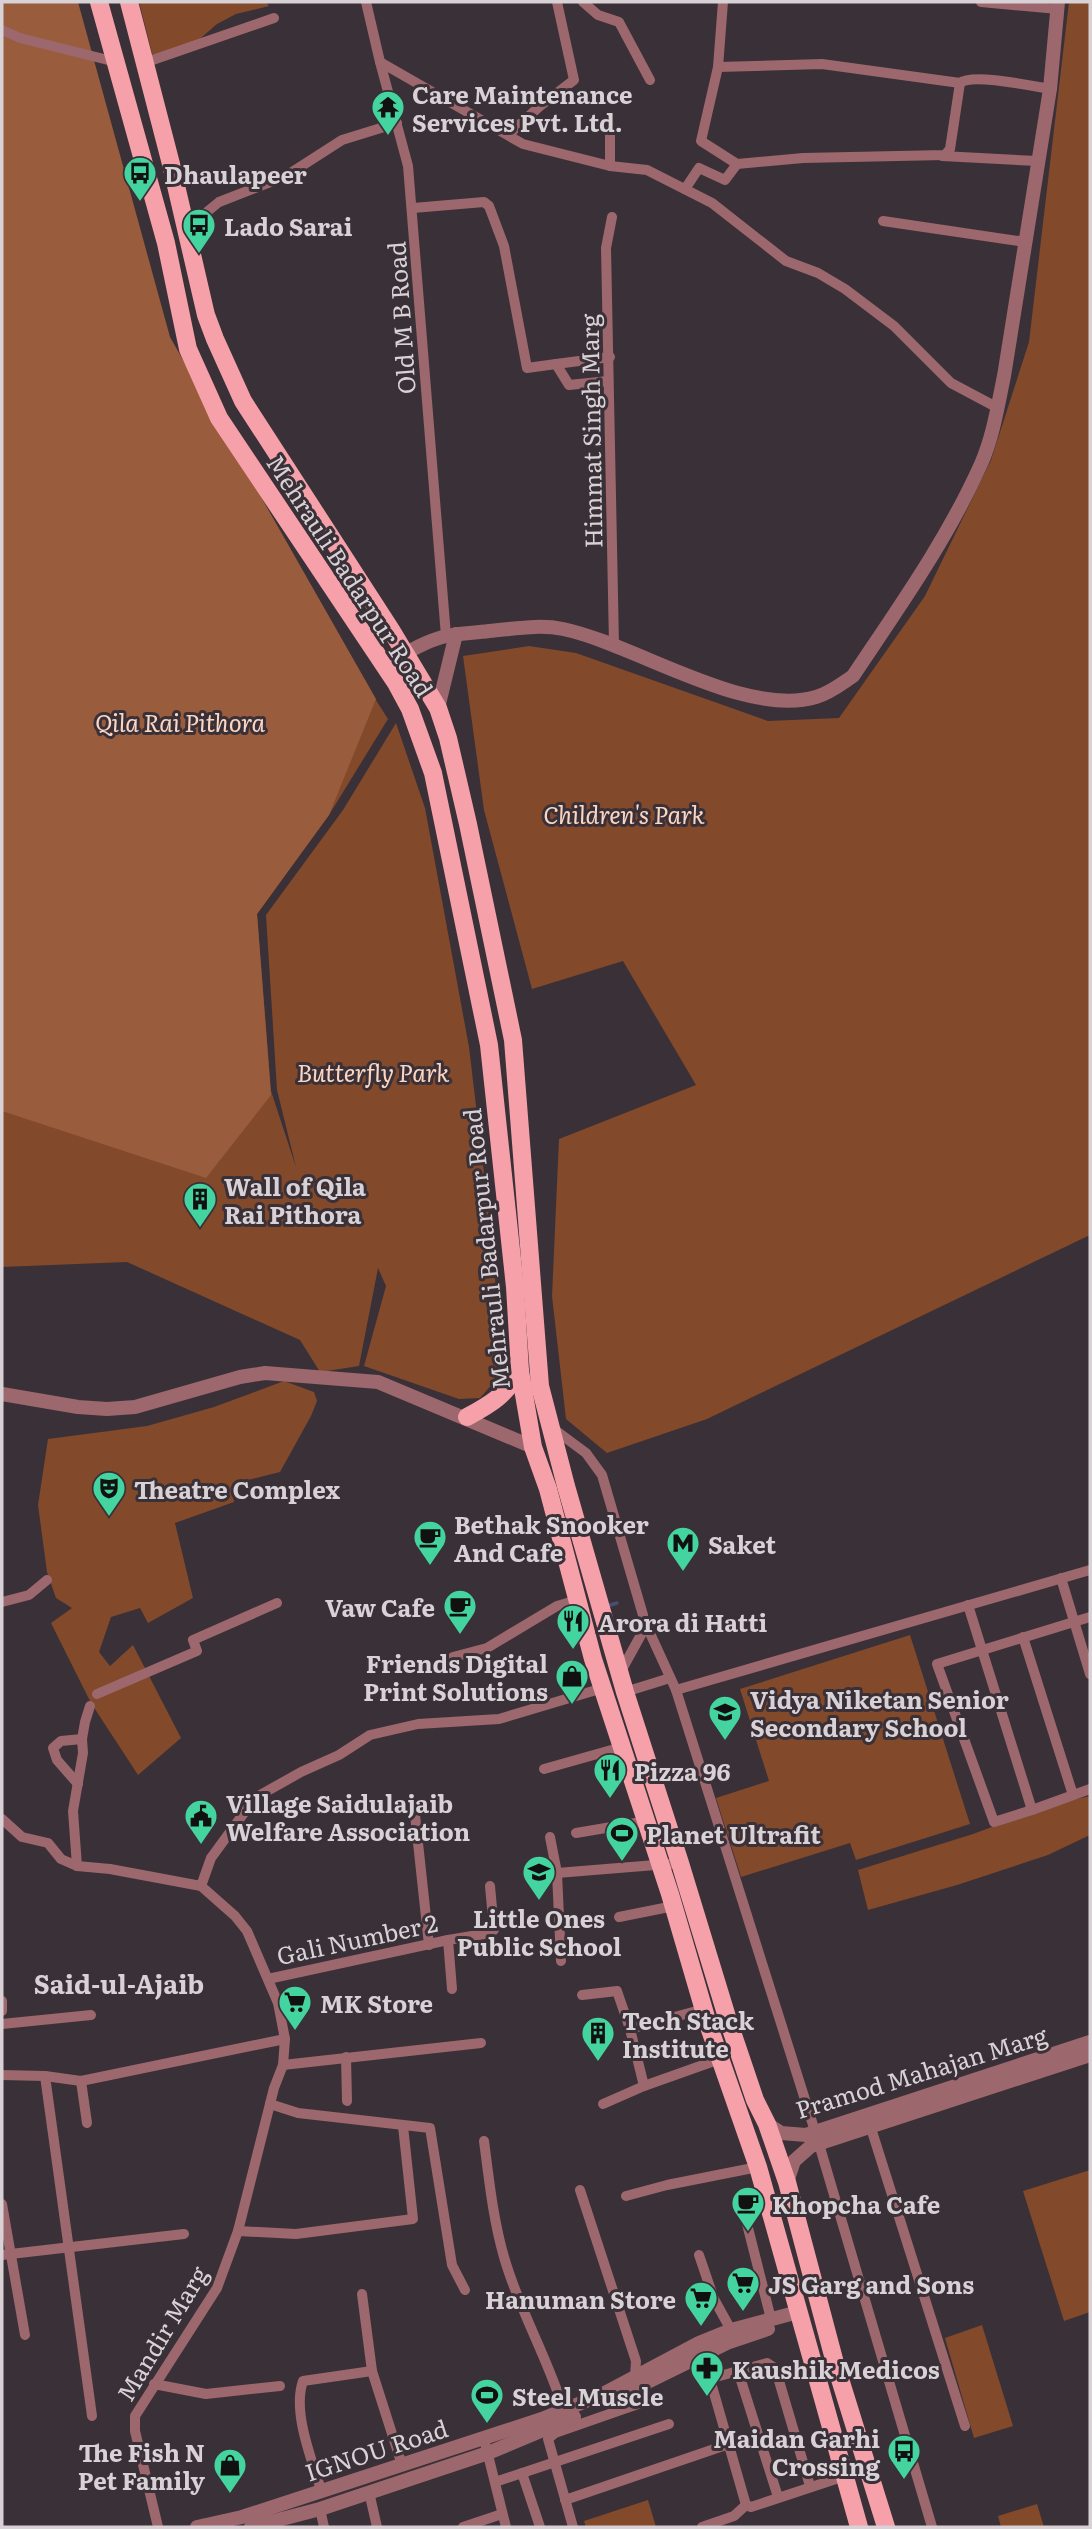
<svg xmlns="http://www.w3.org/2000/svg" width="1092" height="2529" font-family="Literata,serif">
  <rect width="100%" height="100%" fill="#3a3037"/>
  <g fill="#82492b">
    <path d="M 2,2 L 169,375 L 388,719 L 329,815 L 257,914 L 271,1091 L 296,1167 L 277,1090 L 266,915 L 343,810 L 396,723 L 425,808 L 469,1047 L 493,1249 L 502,1373 L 480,1398 L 459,1399 L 364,1366 L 386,1286 L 378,1268 L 359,1366 L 320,1372 L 300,1340 L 127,1262 L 2,1267 Z"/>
    <path d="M 139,2 L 266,2 L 269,6 L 236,14 L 217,24 L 194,44 L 153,57 Z"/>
    <path d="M 1069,2 L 1090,2 L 1090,1235 L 707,1419 L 607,1453 L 566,1419 L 552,1296 L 559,1139 L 696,1085 L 623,961 L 532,989 L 484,810 L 463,656 L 529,646 L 576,653 L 768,721 L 839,718 L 925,596 L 991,460 L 1029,342 Z"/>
    <path d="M 284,1381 L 314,1392 L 317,1401 L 311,1416 L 280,1472 L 232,1484 L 234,1502 L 175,1523 L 193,1598 L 148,1623 L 140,1608 L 111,1617 L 99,1652 L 110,1666 L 133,1645 L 181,1738 L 138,1775 L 91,1703 L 51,1623 L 72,1608 L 56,1598 L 47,1572 L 38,1505 L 48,1439 L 147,1426 L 214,1407 Z"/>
    <path d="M 910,1635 L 970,1824 L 856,1860 L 850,1843 L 741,1877 L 716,1798 L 769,1781 L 740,1689 Z"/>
    <path d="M 1090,1796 L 1090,1835 L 1048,1855 L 957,1885 L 868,1910 L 858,1870 L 973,1834 L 1051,1805 Z"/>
    <path d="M 1090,2170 L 1090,2312 L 1064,2321 L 1023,2191 Z"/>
    <path d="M 982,2325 L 1013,2426 L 974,2438 L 945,2338 Z"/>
    <path d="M 648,2500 L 656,2527 L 586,2527 L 584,2521 Z"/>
    <path d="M 1037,2504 L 1044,2527 L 1001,2527 L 998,2516 Z"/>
  </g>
  <path fill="#995c3c" d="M 2,2 L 78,2 L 170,337 L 376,699 L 329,815 L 257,914 L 271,1095 L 206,1178 L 2,1111 Z"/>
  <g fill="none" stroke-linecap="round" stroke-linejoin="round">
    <path stroke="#484e71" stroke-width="3.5" d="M 607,1606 L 617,1603"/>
    <g stroke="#9c676d" stroke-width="10">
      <path d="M 366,2 L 380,62 L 408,166 L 446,636"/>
      <path d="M 583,2 L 598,15 L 619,22 L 650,80"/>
      <path d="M 723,2 L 718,67 L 822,64 L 960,83 C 972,73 1032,86 1050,89"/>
      <path d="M 981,2 L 1058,9"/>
      <path d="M 2,30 L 20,38 L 116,62"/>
      <path d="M 380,62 L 523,144 L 610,166 L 647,170 L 712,203 L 786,261 L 818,273 L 845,289 L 894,326 L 951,383 L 998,408"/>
      <path d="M 144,63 L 274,18"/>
      <path d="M 718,67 L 701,141 L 737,164 L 803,158 L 945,155 L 950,149 L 960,83"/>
      <path d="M 508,135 L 540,106 L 574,80 L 557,2"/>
      <path d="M 942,156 L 1037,161"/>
      <path d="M 610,166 L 610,126"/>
      <path d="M 685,189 L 699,168 L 725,180 L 737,164"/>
      <path d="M 413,208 L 484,202 L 489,206 L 504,246 L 527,368 L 556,364 L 569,385 L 608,381"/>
      <path d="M 612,217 L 606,248 L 614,645"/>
      <path d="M 883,221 L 1025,242"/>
      <path d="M 186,229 L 219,202 L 286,176 L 342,140 L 397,123"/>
      <path d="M 556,364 L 610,357"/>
      <path d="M 551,1427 L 586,1453 L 602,1475 L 643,1615 L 642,1633 L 620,1673"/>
      <path d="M 1061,1578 L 1090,1674"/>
      <path d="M 2,1602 L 29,1595 L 47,1580"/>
      <path d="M 968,1605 L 1032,1810 L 1090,1789"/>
      <path d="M 644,1620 L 676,1690 L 819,2144 L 932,2527"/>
      <path d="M 1023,1637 L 1073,1795"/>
      <path d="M 453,1657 L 487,1648 L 557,1606 L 577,1600"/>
      <path d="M 676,1690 L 1090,1570"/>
      <path d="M 625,1692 L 670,1678"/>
      <path d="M 97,1694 L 197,1651 L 193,1640 L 277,1603"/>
      <path d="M 544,1769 L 622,1747"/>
      <path d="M 78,1784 L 57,1760 L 53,1748 L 61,1741 L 82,1739"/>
      <path d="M 1032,1810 L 994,1822 L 937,1664 L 1090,1617"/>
      <path d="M 415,1815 L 429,1945"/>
      <path d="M 2,1819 L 22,1837 L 48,1843 L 61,1859 L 77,1866 L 110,1869 L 201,1886 L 235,1916 L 247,1931 L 278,2003 L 285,2039 L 283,2065 L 274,2088 L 238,2231 L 217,2288 L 135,2416 L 135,2431 L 158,2527"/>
      <path d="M 576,1833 L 647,1821"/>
      <path d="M 550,1837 L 557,1873 L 561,1961"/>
      <path d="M 77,1866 L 73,1811 L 83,1753 L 82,1739 L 85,1722 L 90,1706"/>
      <path d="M 557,1873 L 680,1863"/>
      <path d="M 201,1886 L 211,1858 L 255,1798 L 301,1772 L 339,1755 L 370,1735 L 418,1724 L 499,1719 L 603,1688"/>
      <path d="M 619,1917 L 674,1906"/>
      <path d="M 448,1940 L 452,1989"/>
      <path d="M 268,1979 L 448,1940 L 490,1933 L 494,1930 L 490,1886"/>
      <path d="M 582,1995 L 617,1991 L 630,2029 L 704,2009"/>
      <path d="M 2,2001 L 2,2011"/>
      <path d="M 2,2024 L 91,2015"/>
      <path d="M 630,2029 L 644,2086 L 720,2059"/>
      <path d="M 346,2057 L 347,2101"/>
      <path d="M 283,2065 L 481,2043"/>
      <path d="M 2,2075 L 45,2076 L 81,2081 L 285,2039"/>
      <path d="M 45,2076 L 92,2416"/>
      <path d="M 81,2081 L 87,2123"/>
      <path d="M 270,2104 L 298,2113 L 430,2128 L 452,2265 L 465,2290"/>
      <path d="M 603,2104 L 644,2086"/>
      <path d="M 870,2125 L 965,2426"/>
      <path d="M 484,2141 C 489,2179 493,2219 504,2257 C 519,2310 548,2358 564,2411"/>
      <path d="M 580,2190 L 636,2361 L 635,2377"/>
      <path d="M 626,2196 L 667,2185 L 758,2167"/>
      <path d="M 2,2204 L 25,2335"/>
      <path d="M 746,2220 L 771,2319"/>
      <path d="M 238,2231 L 296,2234 L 413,2219 L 403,2126"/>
      <path d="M 2,2255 L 184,2234"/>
      <path d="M 699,2255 L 714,2299 L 731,2330"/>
      <path d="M 362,2294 L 372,2371 L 402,2465"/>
      <path d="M 738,2371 L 778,2497"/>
      <path d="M 154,2384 L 206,2394 L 280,2386"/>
      <path d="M 484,2439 L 506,2527"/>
      <path d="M 522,2473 L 540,2527"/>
      <path d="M 495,2482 L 669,2424"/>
      <path d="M 321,2490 C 312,2460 292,2412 303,2381 L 372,2371"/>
      <path d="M 369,2492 L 377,2527"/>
      <path d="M 565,2500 L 729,2444"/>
      <path d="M 746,2505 L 712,2386 L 711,2380 L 716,2377 L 767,2363 L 773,2367 L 777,2374 L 810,2486"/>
      <path d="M 320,2509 L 324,2527"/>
      <path d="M 463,2527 L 502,2514"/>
      <path d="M 573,2527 L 548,2439 L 555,2433 L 658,2397"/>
      <path d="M 702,2527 L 734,2516 L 746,2505 L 751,2507 L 845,2476"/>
    </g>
    <g stroke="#9c676d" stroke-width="14">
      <path d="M 385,666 C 405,654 424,641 447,636 C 461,633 475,633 489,631 C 514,629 539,624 563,629 C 635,644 744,718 816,697 C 830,693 841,684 853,676 C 899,607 947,540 981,464 C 993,437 998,405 1004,376 L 1050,89 L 1058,2"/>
      <path d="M 438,708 L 456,634"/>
      <path d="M 2,1394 L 78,1407 L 107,1409 L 135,1407 L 240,1377 L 265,1373 L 378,1382 L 533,1447"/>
      <path d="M 767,2124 L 781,2133 L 806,2135 L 1090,2042"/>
      <path d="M 787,2182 L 794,2161 L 811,2146 L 1090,2055"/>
      <path d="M 621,2395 L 727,2343 L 768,2329"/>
      <path d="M 197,2527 L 242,2517 L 542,2419 L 603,2394 L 699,2343 L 731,2330 L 798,2312"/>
      <path d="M 251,2527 L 320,2509 L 488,2453 L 574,2417"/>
    </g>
    <g stroke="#f6a0a9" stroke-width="18">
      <path d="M 99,2 L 166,243 L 188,349 L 219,418 L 396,683 L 410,709 L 433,773 L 489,1045 L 515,1287 L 520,1371 L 533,1447 L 548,1489 L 593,1659 L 670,1894 L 708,2024 L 758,2167 L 859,2527"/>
      <path d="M 129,2 L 171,164 L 206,315 L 215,339 L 243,401 L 391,630 L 438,708 L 448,738 L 468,824 L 513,1040 L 540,1386 L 566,1486 L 625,1692 L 680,1863 L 727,2017 L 755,2100 L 767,2124 L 787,2182 L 835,2363 L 886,2527"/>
      <path d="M 467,1417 C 493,1403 504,1396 520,1371"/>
    </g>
  </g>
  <defs>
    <symbol id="temple-pin" viewBox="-11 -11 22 30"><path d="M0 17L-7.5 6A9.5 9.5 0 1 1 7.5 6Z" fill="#44d49f" stroke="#3a3037"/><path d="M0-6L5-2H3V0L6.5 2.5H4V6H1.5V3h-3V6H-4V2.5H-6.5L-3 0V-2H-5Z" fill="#111"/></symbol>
    <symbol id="bus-pin" viewBox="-11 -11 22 30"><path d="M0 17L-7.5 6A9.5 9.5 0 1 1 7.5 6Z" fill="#44d49f" stroke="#3a3037"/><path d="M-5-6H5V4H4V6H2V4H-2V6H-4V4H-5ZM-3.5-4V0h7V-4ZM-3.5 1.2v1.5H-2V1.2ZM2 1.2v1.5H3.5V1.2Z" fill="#111"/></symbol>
    <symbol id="building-pin" viewBox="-11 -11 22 30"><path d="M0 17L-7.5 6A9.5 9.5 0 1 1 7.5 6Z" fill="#44d49f" stroke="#3a3037"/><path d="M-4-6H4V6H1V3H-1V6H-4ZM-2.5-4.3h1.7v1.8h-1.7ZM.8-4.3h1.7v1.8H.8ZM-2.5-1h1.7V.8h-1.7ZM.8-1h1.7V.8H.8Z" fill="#111"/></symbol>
    <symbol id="theatre-pin" viewBox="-11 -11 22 30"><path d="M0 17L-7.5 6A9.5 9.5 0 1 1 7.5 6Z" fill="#44d49f" stroke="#3a3037"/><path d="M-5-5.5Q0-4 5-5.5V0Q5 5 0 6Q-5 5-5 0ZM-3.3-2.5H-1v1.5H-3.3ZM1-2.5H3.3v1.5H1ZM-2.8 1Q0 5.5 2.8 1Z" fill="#111"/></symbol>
    <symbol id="cafe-pin" viewBox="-11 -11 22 30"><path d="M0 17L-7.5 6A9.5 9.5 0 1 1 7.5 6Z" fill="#44d49f" stroke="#3a3037"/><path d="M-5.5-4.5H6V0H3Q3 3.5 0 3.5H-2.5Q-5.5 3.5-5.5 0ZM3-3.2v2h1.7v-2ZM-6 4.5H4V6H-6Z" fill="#111"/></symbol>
    <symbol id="metro-pin" viewBox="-11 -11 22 30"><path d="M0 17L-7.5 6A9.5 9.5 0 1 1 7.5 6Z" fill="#44d49f" stroke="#3a3037"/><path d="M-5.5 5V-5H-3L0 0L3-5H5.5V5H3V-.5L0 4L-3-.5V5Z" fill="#111"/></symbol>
    <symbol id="restaurant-pin" viewBox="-11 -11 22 30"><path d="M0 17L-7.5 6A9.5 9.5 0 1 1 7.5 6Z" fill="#44d49f" stroke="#3a3037"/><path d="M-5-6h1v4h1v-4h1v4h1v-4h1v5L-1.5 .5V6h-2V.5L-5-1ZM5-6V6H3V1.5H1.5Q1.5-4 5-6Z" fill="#111"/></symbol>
    <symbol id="shop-pin" viewBox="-11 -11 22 30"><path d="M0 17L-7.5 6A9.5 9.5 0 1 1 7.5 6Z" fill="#44d49f" stroke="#3a3037"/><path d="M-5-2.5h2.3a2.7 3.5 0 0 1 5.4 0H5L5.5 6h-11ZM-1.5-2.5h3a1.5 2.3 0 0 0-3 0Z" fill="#111"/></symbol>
    <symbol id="school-pin" viewBox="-11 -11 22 30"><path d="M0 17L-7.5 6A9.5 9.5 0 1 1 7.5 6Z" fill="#44d49f" stroke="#3a3037"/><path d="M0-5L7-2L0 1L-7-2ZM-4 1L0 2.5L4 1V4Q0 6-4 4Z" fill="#111"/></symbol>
    <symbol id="civic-pin" viewBox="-11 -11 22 30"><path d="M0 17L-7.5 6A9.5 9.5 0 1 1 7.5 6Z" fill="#44d49f" stroke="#3a3037"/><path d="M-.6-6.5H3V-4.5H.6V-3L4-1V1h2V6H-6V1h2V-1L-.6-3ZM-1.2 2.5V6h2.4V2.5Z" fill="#111"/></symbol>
    <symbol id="stadium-pin" viewBox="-11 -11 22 30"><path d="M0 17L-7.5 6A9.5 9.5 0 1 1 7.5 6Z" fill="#44d49f" stroke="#3a3037"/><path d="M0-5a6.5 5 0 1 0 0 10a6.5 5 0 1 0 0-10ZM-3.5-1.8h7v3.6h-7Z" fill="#111"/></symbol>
    <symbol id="supermarket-pin" viewBox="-11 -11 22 30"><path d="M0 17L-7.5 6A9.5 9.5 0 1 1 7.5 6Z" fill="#44d49f" stroke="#3a3037"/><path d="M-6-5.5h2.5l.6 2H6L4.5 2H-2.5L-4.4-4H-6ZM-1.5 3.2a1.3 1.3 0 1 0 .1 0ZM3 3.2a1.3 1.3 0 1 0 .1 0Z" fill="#111"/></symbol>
    <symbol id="pharmacy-pin" viewBox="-11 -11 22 30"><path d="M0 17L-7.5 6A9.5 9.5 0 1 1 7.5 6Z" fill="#44d49f" stroke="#3a3037"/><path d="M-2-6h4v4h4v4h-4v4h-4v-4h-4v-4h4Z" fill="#111"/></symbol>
  </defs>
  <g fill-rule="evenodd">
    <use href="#temple-pin" x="369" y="88" width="38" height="52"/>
    <use href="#bus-pin" x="121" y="154" width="38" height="52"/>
    <use href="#bus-pin" x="180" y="206" width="38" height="52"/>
    <use href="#building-pin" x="181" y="1180" width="38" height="52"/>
    <use href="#theatre-pin" x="90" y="1469" width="38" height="52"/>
    <use href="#cafe-pin" x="411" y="1518" width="38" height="52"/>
    <use href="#metro-pin" x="664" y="1524" width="38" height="52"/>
    <use href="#cafe-pin" x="441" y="1587" width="38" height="52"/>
    <use href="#restaurant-pin" x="554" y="1602" width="38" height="52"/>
    <use href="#shop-pin" x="553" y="1657" width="38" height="52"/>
    <use href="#school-pin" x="706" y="1693" width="38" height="52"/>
    <use href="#restaurant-pin" x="591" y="1751" width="38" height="52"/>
    <use href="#civic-pin" x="182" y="1797" width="38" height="52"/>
    <use href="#stadium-pin" x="603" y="1814" width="38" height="52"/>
    <use href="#school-pin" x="520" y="1853" width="38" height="52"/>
    <use href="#supermarket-pin" x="276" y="1983" width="38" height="52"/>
    <use href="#building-pin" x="579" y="2014" width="38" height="52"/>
    <use href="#cafe-pin" x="729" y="2184" width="38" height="52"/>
    <use href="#supermarket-pin" x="724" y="2264" width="38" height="52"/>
    <use href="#supermarket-pin" x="682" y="2279" width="38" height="52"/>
    <use href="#pharmacy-pin" x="688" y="2349" width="38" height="52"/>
    <use href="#stadium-pin" x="468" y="2376" width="38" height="52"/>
    <use href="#bus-pin" x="885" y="2432" width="38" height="52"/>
    <use href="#shop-pin" x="211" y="2446" width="38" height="52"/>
  </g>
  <g text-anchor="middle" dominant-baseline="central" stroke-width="6" stroke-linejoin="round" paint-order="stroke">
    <g font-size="24" font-weight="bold" fill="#d8d2d6" stroke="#3a3037" text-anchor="start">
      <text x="412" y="93">Care Maintenance<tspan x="412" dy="28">Services Pvt. Ltd.</tspan></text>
      <text x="164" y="173">Dhaulapeer</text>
      <text x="224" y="225">Lado Sarai</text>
      <text x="224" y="1185">Wall of Qila<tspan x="224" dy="28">Rai Pithora</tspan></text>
      <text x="134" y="1488">Theatre Complex</text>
      <text x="454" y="1523">Bethak Snooker<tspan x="454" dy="28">And Cafe</tspan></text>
      <text x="708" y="1543">Saket</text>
      <text x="435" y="1606" text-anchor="end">Vaw Cafe</text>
      <text x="598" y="1621">Arora di Hatti</text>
      <text x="548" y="1662" text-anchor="end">Friends Digital<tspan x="548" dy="28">Print Solutions</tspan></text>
      <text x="750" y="1698">Vidya Niketan Senior<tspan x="750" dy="28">Secondary School</tspan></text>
      <text x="634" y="1770">Pizza 96</text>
      <text x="226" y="1802">Village Saidulajaib<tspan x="226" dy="28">Welfare Association</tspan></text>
      <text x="646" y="1833">Planet Ultrafit</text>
      <text x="539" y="1917" text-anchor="middle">Little Ones<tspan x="539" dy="28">Public School</tspan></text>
      <text x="320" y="2002">MK Store</text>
      <text x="622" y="2019">Tech Stack<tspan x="622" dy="28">Institute</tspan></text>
      <text x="772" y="2203">Khopcha Cafe</text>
      <text x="768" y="2283">JS Garg and Sons</text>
      <text x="676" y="2298" text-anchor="end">Hanuman Store</text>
      <text x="732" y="2368">Kaushik Medicos</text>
      <text x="512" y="2395">Steel Muscle</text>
      <text x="880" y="2437" text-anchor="end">Maidan Garhi<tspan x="880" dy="28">Crossing</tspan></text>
      <text x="205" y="2451" text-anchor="end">The Fish N<tspan x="205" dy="28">Pet Family</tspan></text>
    </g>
    <g font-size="24" fill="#d8d2d6" stroke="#3a3037">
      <text transform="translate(400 318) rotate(-94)">Old M B Road</text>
      <text transform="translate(590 431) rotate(-91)">Himmat Singh Marg</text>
      <text transform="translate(351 575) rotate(57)">Mehrauli Badarpur Road</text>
      <text transform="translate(485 1249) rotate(-96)">Mehrauli Badarpur Road</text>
      <text transform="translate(357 1938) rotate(-12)">Gali Number 2</text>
      <text transform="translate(921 2071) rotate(-17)">Pramod Mahajan Marg</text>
      <text transform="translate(161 2333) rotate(-59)">Mandir Marg</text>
      <text transform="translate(376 2449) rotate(-18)">IGNOU Road</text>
    </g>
    <g font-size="24" font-style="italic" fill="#fbd6c3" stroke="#3a3037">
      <text x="180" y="721">Qila Rai Pithora</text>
      <text x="624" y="813">Children's Park</text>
      <text x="373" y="1071">Butterfly Park</text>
    </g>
    <g font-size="26" font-weight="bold" fill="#d8d2d6" stroke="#3a3037">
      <text x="119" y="1982">Said-ul-Ajaib</text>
    </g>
  </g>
  <rect width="1092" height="2529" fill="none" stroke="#d8d2d6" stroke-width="7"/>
</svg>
